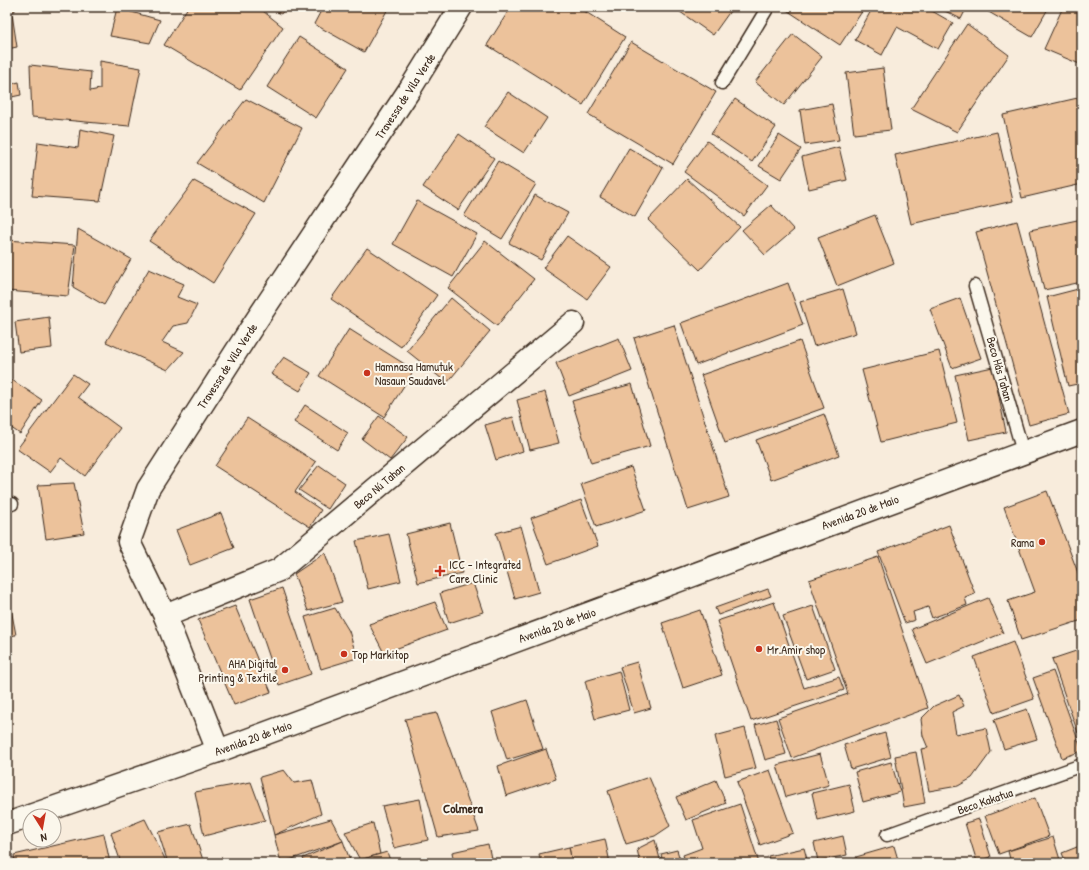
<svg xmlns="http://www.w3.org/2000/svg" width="1089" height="870" font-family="'Patrick Hand',sans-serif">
  <rect width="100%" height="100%" fill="#f8ecdc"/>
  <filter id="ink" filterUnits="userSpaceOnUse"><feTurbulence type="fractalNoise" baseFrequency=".025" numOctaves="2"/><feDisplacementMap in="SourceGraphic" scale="8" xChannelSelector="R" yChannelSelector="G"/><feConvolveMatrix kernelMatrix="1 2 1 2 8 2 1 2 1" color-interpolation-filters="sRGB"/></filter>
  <g filter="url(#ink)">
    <g fill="#ecc29b" stroke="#3b2a1e">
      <path d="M 7,7 L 14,7 L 15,11 L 7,12 Z"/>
      <path d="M 188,7 L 258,7 L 283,27 L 240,90 L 164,45 Z"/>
      <path d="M 269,7 L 286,7 L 281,14 Z"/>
      <path d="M 323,7 L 389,7 L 364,52 L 314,24 Z"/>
      <path d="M 511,7 L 578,7 L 625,37 L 583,105 L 487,45 Z"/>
      <path d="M 673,7 L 733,7 L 713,35 Z"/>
      <path d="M 782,7 L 865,7 L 840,45 Z"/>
      <path d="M 873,7 L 925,7 L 953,23 L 938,49 L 897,27 L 882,55 L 855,40 Z"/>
      <path d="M 937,7 L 967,7 L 961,19 Z"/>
      <path d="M 980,7 L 1049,7 L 1032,37 Z"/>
      <path d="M 1063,7 L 1082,7 L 1082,65 L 1044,49 Z"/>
      <path d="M 117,8 L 160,20 L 150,43 L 110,36 Z"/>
      <path d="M 12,14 L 17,47 L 7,49 L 7,15 Z"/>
      <path d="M 967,24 L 1009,55 L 957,132 L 911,109 Z"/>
      <path d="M 793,34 L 822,57 L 784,105 L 755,82 Z"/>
      <path d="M 299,37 L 348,68 L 316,118 L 267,87 Z"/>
      <path d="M 631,42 L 716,92 L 673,164 L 588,114 Z"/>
      <path d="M 100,61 L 141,68 L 129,126 L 32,117 L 30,65 L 91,72 L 90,91 L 100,89 Z"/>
      <path d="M 883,68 L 891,130 L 854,134 L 846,73 Z"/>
      <path d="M 19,82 L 21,95 L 7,98 L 7,85 Z"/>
      <path d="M 508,92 L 547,118 L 524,153 L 484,127 Z"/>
      <path d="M 1082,97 L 1082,184 L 1022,198 L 1003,115 Z"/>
      <path d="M 246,99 L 302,128 L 264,203 L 197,163 Z"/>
      <path d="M 735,99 L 776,127 L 752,162 L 711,134 Z"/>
      <path d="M 832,104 L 839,140 L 805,145 L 800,110 Z"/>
      <path d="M 80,129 L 114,136 L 100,201 L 32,196 L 38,142 L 78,148 Z"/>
      <path d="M 997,132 L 1013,201 L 911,224 L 895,155 Z"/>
      <path d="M 459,134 L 494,158 L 458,210 L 423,187 Z"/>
      <path d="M 779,135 L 801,149 L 781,179 L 759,166 Z"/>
      <path d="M 707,141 L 767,185 L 744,216 L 684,172 Z"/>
      <path d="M 839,147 L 847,180 L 809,189 L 802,157 Z"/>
      <path d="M 629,148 L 663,168 L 635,217 L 600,197 Z"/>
      <path d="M 498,161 L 536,184 L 502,239 L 464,216 Z"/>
      <path d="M 687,179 L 740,227 L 700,270 L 648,220 Z"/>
      <path d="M 194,181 L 256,214 L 213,283 L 149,241 Z"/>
      <path d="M 535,195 L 568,213 L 541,260 L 509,243 Z"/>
      <path d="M 417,201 L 477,234 L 453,277 L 393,244 Z"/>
      <path d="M 771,205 L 794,230 L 765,255 L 742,230 Z"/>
      <path d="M 875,215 L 894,263 L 837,286 L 818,237 Z"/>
      <path d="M 1082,219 L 1082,282 L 1044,290 L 1030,230 Z"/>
      <path d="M 1017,221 L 1069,414 L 1029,425 L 976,232 Z"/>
      <path d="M 78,229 L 131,259 L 104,305 L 73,287 Z"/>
      <path d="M 567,236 L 611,267 L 587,299 L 543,268 Z"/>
      <path d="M 7,240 L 75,245 L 68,296 L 7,291 Z"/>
      <path d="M 485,241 L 534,279 L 497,326 L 448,288 Z"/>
      <path d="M 367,248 L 437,295 L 401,347 L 331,299 Z"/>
      <path d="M 149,269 L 184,284 L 177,297 L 197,305 L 188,323 L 173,326 L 162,342 L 184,352 L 168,370 L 106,342 Z"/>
      <path d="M 788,283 L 803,325 L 696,365 L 681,323 Z"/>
      <path d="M 1082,288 L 1082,383 L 1068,386 L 1047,297 Z"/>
      <path d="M 843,289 L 856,333 L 814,346 L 800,302 Z"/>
      <path d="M 451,298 L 490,331 L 447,383 L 407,351 Z"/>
      <path d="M 960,298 L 981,358 L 952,368 L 930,309 Z"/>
      <path d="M 49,317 L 52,348 L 19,352 L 15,322 Z"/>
      <path d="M 674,325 L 729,497 L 688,510 L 634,338 Z"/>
      <path d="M 349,329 L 414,370 L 384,417 L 319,376 Z"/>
      <path d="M 619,338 L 632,371 L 569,396 L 556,363 Z"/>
      <path d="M 800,341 L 824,408 L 725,443 L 701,375 Z"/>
      <path d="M 939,351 L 957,423 L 881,442 L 862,370 Z"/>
      <path d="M 284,357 L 311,373 L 300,391 L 271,374 Z"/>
      <path d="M 993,367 L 1006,432 L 969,440 L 955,375 Z"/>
      <path d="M 73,374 L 88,384 L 78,397 L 120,428 L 85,476 L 61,458 L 50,472 L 17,449 Z"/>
      <path d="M 12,380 L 42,400 L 20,434 L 7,425 L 7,388 Z"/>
      <path d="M 632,384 L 650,446 L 591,463 L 572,401 Z"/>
      <path d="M 545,392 L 559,443 L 530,450 L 517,400 Z"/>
      <path d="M 305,405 L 348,433 L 337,450 L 294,422 Z"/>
      <path d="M 824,414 L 839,455 L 771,480 L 756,440 Z"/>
      <path d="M 379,416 L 408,437 L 390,460 L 362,439 Z"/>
      <path d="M 513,417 L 523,451 L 496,460 L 485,425 Z"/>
      <path d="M 247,418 L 316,462 L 295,492 L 321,510 L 310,527 L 215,466 Z"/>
      <path d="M 319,465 L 345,483 L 328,509 L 299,490 Z"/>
      <path d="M 631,467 L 646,510 L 596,527 L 581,484 Z"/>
      <path d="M 74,483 L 84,533 L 46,539 L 38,485 Z"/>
      <path d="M 1047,491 L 1080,578 L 1082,577 L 1082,620 L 1021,640 L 1008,601 L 1035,592 L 1004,507 Z"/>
      <path d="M 581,500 L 598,546 L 548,564 L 531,518 Z"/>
      <path d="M 221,513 L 234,548 L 190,565 L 176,530 Z"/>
      <path d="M 450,523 L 462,573 L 418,583 L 406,534 Z"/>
      <path d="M 949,525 L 975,594 L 965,598 L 967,605 L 932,618 L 928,607 L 913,612 L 915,620 L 905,623 L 878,552 Z"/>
      <path d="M 521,526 L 539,592 L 515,599 L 496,533 Z"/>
      <path d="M 389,534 L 401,581 L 368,589 L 356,541 Z"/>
      <path d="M 325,553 L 342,602 L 308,611 L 294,574 Z"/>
      <path d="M 878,557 L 928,708 L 792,758 L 778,718 L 848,694 L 809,580 Z"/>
      <path d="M 473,583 L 483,612 L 449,623 L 440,593 Z"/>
      <path d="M 7,588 L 16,635 L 7,636 Z"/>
      <path d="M 282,588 L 311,674 L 279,685 L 250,599 Z"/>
      <path d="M 768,589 L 771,596 L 718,615 L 715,608 Z"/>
      <path d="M 988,598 L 1003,633 L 927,664 L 912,629 Z"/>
      <path d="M 435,602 L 447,630 L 384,653 L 369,624 Z"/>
      <path d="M 774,602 L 804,688 L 839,677 L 844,690 L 751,721 L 717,621 Z"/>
      <path d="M 235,606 L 271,692 L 234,705 L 198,620 Z"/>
      <path d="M 813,606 L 835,669 L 806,679 L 783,616 Z"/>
      <path d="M 335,608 L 349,631 L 357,658 L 321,669 L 305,617 Z"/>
      <path d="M 700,610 L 722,675 L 683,688 L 662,623 Z"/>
      <path d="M 1013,642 L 1034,699 L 994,713 L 974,657 Z"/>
      <path d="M 1082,649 L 1082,731 L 1078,733 L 1052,659 Z"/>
      <path d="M 637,662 L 651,708 L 634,713 L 620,667 Z"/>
      <path d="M 619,671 L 629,710 L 595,719 L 585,681 Z"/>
      <path d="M 1053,671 L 1082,751 L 1062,758 L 1033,678 Z"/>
      <path d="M 959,695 L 964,706 L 952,712 L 956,734 L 986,728 L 991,752 L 972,778 L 958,786 L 929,791 L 921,749 L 928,748 L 923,736 L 921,719 L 934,706 Z"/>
      <path d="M 527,700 L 543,749 L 507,760 L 492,712 Z"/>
      <path d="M 1027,709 L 1037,739 L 1004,749 L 994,720 Z"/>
      <path d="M 437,713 L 479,831 L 438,837 L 405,719 Z"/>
      <path d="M 776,719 L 786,754 L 765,760 L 755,725 Z"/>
      <path d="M 745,728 L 756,768 L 725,776 L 715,736 Z"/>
      <path d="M 885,733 L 891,757 L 851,769 L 844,745 Z"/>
      <path d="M 546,749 L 556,779 L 506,796 L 498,766 Z"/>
      <path d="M 916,752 L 925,803 L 904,807 L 895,756 Z"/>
      <path d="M 820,754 L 829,785 L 786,797 L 777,765 Z"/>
      <path d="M 891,762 L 900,792 L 863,802 L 855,772 Z"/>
      <path d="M 284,770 L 294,783 L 312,780 L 321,814 L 274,835 L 260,777 Z"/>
      <path d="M 770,770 L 793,833 L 760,845 L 737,782 Z"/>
      <path d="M 649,777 L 670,826 L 655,836 L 626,844 L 608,791 Z"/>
      <path d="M 716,780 L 726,803 L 686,820 L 676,797 Z"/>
      <path d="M 251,782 L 265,820 L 204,836 L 195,792 Z"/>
      <path d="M 849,784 L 855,811 L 818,820 L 812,793 Z"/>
      <path d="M 1035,798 L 1049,836 L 999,854 L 985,816 Z"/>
      <path d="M 420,799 L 428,840 L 394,848 L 382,806 Z"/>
      <path d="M 740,804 L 759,863 L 686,863 L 683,855 L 702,848 L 693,820 Z"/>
      <path d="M 145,819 L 167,863 L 121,863 L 111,833 Z"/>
      <path d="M 331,819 L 343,841 L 281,863 L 274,835 Z"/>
      <path d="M 979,819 L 991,857 L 977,862 L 965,823 Z"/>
      <path d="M 373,823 L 380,854 L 360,860 L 345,832 Z"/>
      <path d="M 191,824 L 204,863 L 168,863 L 158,832 Z"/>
      <path d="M 104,834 L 110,863 L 15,863 L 14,855 Z"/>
      <path d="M 843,836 L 847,855 L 818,861 L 814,843 Z"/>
      <path d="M 1053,837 L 1061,863 L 1011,863 L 1008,851 Z"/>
      <path d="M 605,839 L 610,863 L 572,863 L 569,847 Z"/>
      <path d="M 655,840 L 661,863 L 640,863 L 637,849 Z"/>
      <path d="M 343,841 L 351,863 L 305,863 L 303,858 Z"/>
      <path d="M 488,844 L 492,863 L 454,863 L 452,852 Z"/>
      <path d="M 1082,845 L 1082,863 L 1066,863 L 1062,853 Z"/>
      <path d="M 894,846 L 899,863 L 858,863 L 856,857 Z"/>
      <path d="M 569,847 L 572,863 L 541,863 L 539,854 Z"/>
      <path d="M 804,848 L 808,863 L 770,863 L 768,856 Z"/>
      <path d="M 677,850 L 681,863 L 663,863 L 661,854 Z"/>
      <path d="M 387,852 L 391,863 L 360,863 L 360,860 Z"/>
      <path d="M 997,860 L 998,863 L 986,863 Z"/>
    </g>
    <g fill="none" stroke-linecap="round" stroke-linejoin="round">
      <defs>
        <g id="service">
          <path d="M 722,83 L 768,7"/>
          <path d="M 975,286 L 1023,452"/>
          <path d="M 7,505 L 12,504"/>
          <path d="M 887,835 L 1082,765"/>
        </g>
        <g id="minor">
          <path d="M 165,616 L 279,570 L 573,323"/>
          <path d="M 218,751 L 165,616 L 129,542 L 148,489 L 250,330 L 410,89 L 461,7"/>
        </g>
        <g id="primary">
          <path d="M 30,816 L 218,751 L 1082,431"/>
          <path d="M 7,824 L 30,816"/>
        </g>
      </defs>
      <use href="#service" stroke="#3b2a1e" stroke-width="15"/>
      <use href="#minor" stroke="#3b2a1e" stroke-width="25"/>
      <use href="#primary" stroke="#3b2a1e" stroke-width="25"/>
      <use href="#service" stroke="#fbf7ec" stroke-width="12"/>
      <use href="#minor" stroke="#fbf7ec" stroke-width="22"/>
      <use href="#primary" stroke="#fbf7ec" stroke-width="22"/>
    </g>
  </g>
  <g fill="#c8321e" stroke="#fbf7ec" stroke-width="1.5">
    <circle cx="367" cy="373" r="4"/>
    <circle cx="1042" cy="542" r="4"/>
    <path d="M438 565h4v4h4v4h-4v4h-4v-4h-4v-4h4z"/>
    <circle cx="759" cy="649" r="4"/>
    <circle cx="344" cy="654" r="4"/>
    <circle cx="285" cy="670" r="4"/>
  </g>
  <g text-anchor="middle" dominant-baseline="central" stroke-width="4" stroke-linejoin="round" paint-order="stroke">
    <g font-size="12" fill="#3b2a1e" stroke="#fbf7ec">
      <text transform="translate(405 96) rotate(-57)">Travessa de Vila Verde</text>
      <text transform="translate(227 366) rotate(-57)">Travessa de Vila Verde</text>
      <text transform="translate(1000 369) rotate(74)">Beco Hás Tahan</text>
      <text transform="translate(379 486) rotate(-40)">Beco Nú Tahan</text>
      <text transform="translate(860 512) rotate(-20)">Avenida 20 de Maio</text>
      <text transform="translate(557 625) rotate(-20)">Avenida 20 de Maio</text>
      <text transform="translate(253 738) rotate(-20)">Avenida 20 de Maio</text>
      <text transform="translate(985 801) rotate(-19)">Beco Kakatua</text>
    </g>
    <g font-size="12" fill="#3b2a1e" stroke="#fbf7ec" text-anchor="start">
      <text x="375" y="366">Hamnasa Hamutuk<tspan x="375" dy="14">Nasaun Saudavel</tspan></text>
      <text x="1034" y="542" text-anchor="end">Rama</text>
      <text x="449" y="564">ICC - Integrated<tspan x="449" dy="14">Care Clinic</tspan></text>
      <text x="767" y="649">Mr.Amir shop</text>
      <text x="352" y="654">Top Markitop</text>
      <text x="277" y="663" text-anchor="end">AHA Digital<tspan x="277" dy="14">Printing &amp; Textile</tspan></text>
    </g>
    <g font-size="13" font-weight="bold" fill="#3b2a1e" stroke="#fbf7ec">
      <text x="463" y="808">Colmera</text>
    </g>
  </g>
  <rect width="1089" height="870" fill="none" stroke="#fbf7ec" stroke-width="24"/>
  <rect x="12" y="12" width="1065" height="846" fill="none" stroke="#3b2a1e" stroke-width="1.5" filter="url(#ink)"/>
  <g transform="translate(42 828) rotate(169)"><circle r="19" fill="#fbf7ec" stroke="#aea59a"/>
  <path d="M0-3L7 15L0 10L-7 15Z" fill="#c8321e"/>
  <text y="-6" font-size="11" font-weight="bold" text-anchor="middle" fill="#3b2a1e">N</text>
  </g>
</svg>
